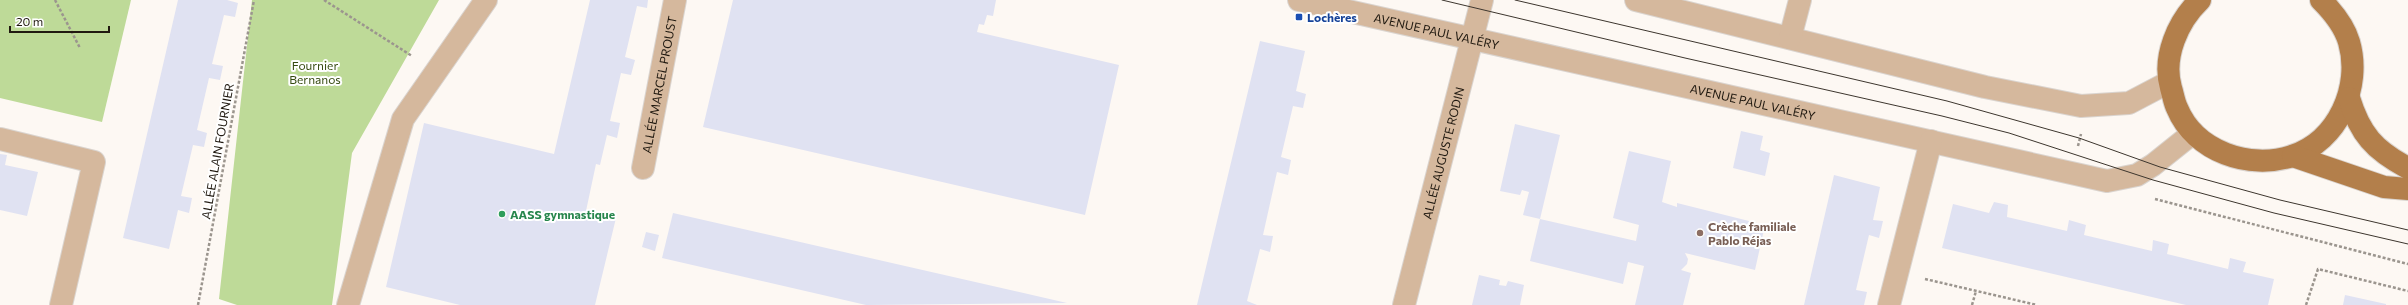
<svg xmlns="http://www.w3.org/2000/svg" width="2408" height="305" font-family="Commissioner,sans-serif">
  <rect width="100%" height="100%" fill="#fdf8f3"/>
  <g fill="#beda98">
    <path d="M 0,0 L 131,0 L 102,122 L 0,98 Z"/>
    <path d="M 252,0 L 439,0 L 352,153 L 332,305 L 237,305 L 219,299 Z"/>
  </g>
  <g fill="#e0e2f2">
    <path d="M 178,0 L 227,0 L 238,3 L 235,17 L 224,15 L 212,64 L 223,66 L 220,80 L 209,78 L 197,130 L 207,133 L 204,147 L 193,145 L 181,196 L 192,198 L 189,213 L 178,210 L 169,249 L 123,238 Z"/>
    <path d="M 590,0 L 648,0 L 647,8 L 637,6 L 625,57 L 635,60 L 631,75 L 621,73 L 610,121 L 620,123 L 617,138 L 607,135 L 600,165 L 596,164 L 586,211 L 616,218 L 595,305 L 460,305 L 386,287 L 424,123 L 554,154 Z"/>
    <path d="M 733,0 L 996,0 L 993,16 L 987,15 L 984,25 L 979,24 L 977,32 L 1119,65 L 1085,215 L 703,127 Z"/>
    <path d="M 1260,41 L 1305,51 L 1296,91 L 1306,94 L 1303,108 L 1293,106 L 1281,157 L 1291,160 L 1288,175 L 1277,172 L 1263,235 L 1273,236 L 1270,252 L 1260,249 L 1247,301 L 1257,305 L 1197,305 Z"/>
    <path d="M 1515,124 L 1560,135 L 1540,219 L 1636,241 L 1639,225 L 1613,218 L 1629,151 L 1671,161 L 1662,202 L 1677,207 L 1677,203 L 1765,225 L 1755,270 L 1685,253 L 1688,259 L 1687,264 L 1681,270 L 1691,273 L 1683,305 L 1635,305 L 1644,266 L 1628,262 L 1623,284 L 1530,261 L 1540,219 L 1523,215 L 1529,192 L 1522,190 L 1520,195 L 1500,191 Z"/>
    <path d="M 1741,131 L 1763,136 L 1760,150 L 1770,153 L 1765,176 L 1733,168 Z"/>
    <path d="M 0,154 L 7,155 L 5,165 L 38,172 L 27,216 L 0,210 Z"/>
    <path d="M 1834,175 L 1880,187 L 1873,220 L 1883,221 L 1879,238 L 1869,235 L 1856,290 L 1867,292 L 1864,305 L 1804,305 Z"/>
    <path d="M 1994,202 L 2008,205 L 2007,217 L 2067,231 L 2069,220 L 2086,225 L 2084,235 L 2152,251 L 2153,240 L 2169,244 L 2167,254 L 2228,269 L 2230,258 L 2246,262 L 2243,272 L 2274,279 L 2268,305 L 2186,305 L 1942,248 L 1953,204 L 1989,213 Z"/>
    <path d="M 673,213 L 1067,303 L 866,305 L 662,258 Z"/>
    <path d="M 646,232 L 659,235 L 655,251 L 642,247 Z"/>
    <path d="M 1479,275 L 1500,280 L 1499,285 L 1506,286 L 1508,281 L 1524,285 L 1520,305 L 1472,305 Z"/>
    <path d="M 2345,295 L 2386,304 L 2386,305 L 2343,305 Z"/>
  </g>
  <g fill="none" stroke-linecap="round" stroke-linejoin="round">
    <defs>
      <g id="minor">
        <path id="s1" d="M 1299,0 L 2107,181 L 2137,175 L 2153,165 L 2193,133"/>
        <path d="M 1636,0 L 1985,87 L 2081,106 L 2129,103 L 2169,82"/>
        <path d="M 1790,38 L 1800,0"/>
        <path d="M 0,139 L 94,162 L 61,305"/>
        <path id="s2" d="M 643,168 L 675,0"/>
        <path d="M 348,305 L 403,119 L 486,0"/>
        <path id="s3" d="M 1404,305 L 1482,0"/>
        <path d="M 1889,305 L 1931,141"/>
      </g>
      <g id="major">
        <path d="M 2200,0 C 2178,21 2162,57 2171,88 C 2173,94 2174,102 2177,108 C 2195,152 2250,170 2292,156 C 2338,141 2362,87 2349,42 C 2344,25 2333,12 2321,0"/>
        <path d="M 2349,98 C 2360,134 2374,150 2408,168"/>
        <path d="M 2293,156 L 2384,187 L 2408,189"/>
      </g>
    </defs>
    <use href="#minor" stroke="#dad4cf" stroke-width="24"/>
    <use href="#major" stroke="#dad4cf" stroke-width="24"/>
    <g stroke="#9b958e" stroke-width="2.5" stroke-dasharray="3 2" stroke-linecap="butt">
      <path d="M 55,0 L 80,48"/>
      <path d="M 324,0 L 412,56"/>
      <path d="M 2078,146 L 2081,134"/>
      <path d="M 2155,199 L 2408,264"/>
      <path d="M 1925,279 L 2037,305"/>
      <path d="M 198,305 L 254,0"/>
      <path d="M 1972,305 L 1976,291"/>
      <path d="M 2306,305 L 2318,269 L 2408,291"/>
    </g>
    <use href="#minor" stroke="#d5b89d" stroke-width="22"/>
    <use href="#major" stroke="#b37f4b" stroke-width="22"/>
    <g stroke="#3d362e" stroke-width="1">
      <path d="M 1442,0 L 1685,58 L 1942,116 L 2009,133 L 2153,180 L 2274,213 L 2408,244"/>
      <path d="M 1515,0 L 1947,101 L 2079,138 L 2160,167 L 2280,200 L 2408,230"/>
    </g>
  </g>
  <rect fill="#1a4fb4" stroke="#fff" stroke-width="1.5" x="1295" y="13" width="8" height="8" rx="2"/>
  <circle fill="#2e9e5b" stroke="#fff" stroke-width="1.5" cx="502" cy="214" r="4"/>
  <circle fill="#8d6e63" stroke="#fff" stroke-width="1.5" cx="1700" cy="233" r="4"/>
  <g text-anchor="middle" dominant-baseline="central" stroke-width="4" stroke-linejoin="round" paint-order="stroke">
    <g font-size="12" font-weight="bold" fill="#164399" stroke="#fff" text-anchor="start">
      <text x="1307" y="17">Lochères</text>
    </g>
    <g font-size="12" fill="#201910" stroke="#fff">
      <text stroke="none"><textPath href="#s1" startOffset="141">AVENUE PAUL VALÉRY</textPath></text>
      <text stroke="none"><textPath href="#s2" startOffset="85">ALLÉE MARCEL PROUST</textPath></text>
      <text stroke="none"><textPath href="#s1" startOffset="465">AVENUE PAUL VALÉRY</textPath></text>
      <text transform="translate(217 151) rotate(-80)">ALLÉE ALAIN FOURNIER</text>
      <text stroke="none"><textPath href="#s3" startOffset="157">ALLÉE AUGUSTE RODIN</textPath></text>
    </g>
    <g font-size="12" fill="#374b12" stroke="#fff">
      <text x="315" y="65">Fournier<tspan x="315" dy="14">Bernanos</tspan></text>
    </g>
    <g font-size="12" font-weight="bold" fill="#27864d" stroke="#fff" text-anchor="start">
      <text x="510" y="214">AASS gymnastique</text>
    </g>
    <g font-size="12" font-weight="bold" fill="#785e54" stroke="#fff" text-anchor="start">
      <text x="1708" y="226">Crèche familiale<tspan x="1708" dy="14">Pablo Réjas</tspan></text>
    </g>
  </g>
  <path d="M10 26v6h99v-6" fill="none" stroke="#201910" stroke-width="2"/>
  <text x="16" y="26" font-size="12" fill="#201910" stroke="#ffffff" stroke-width="3" paint-order="stroke">20 m</text>
</svg>
